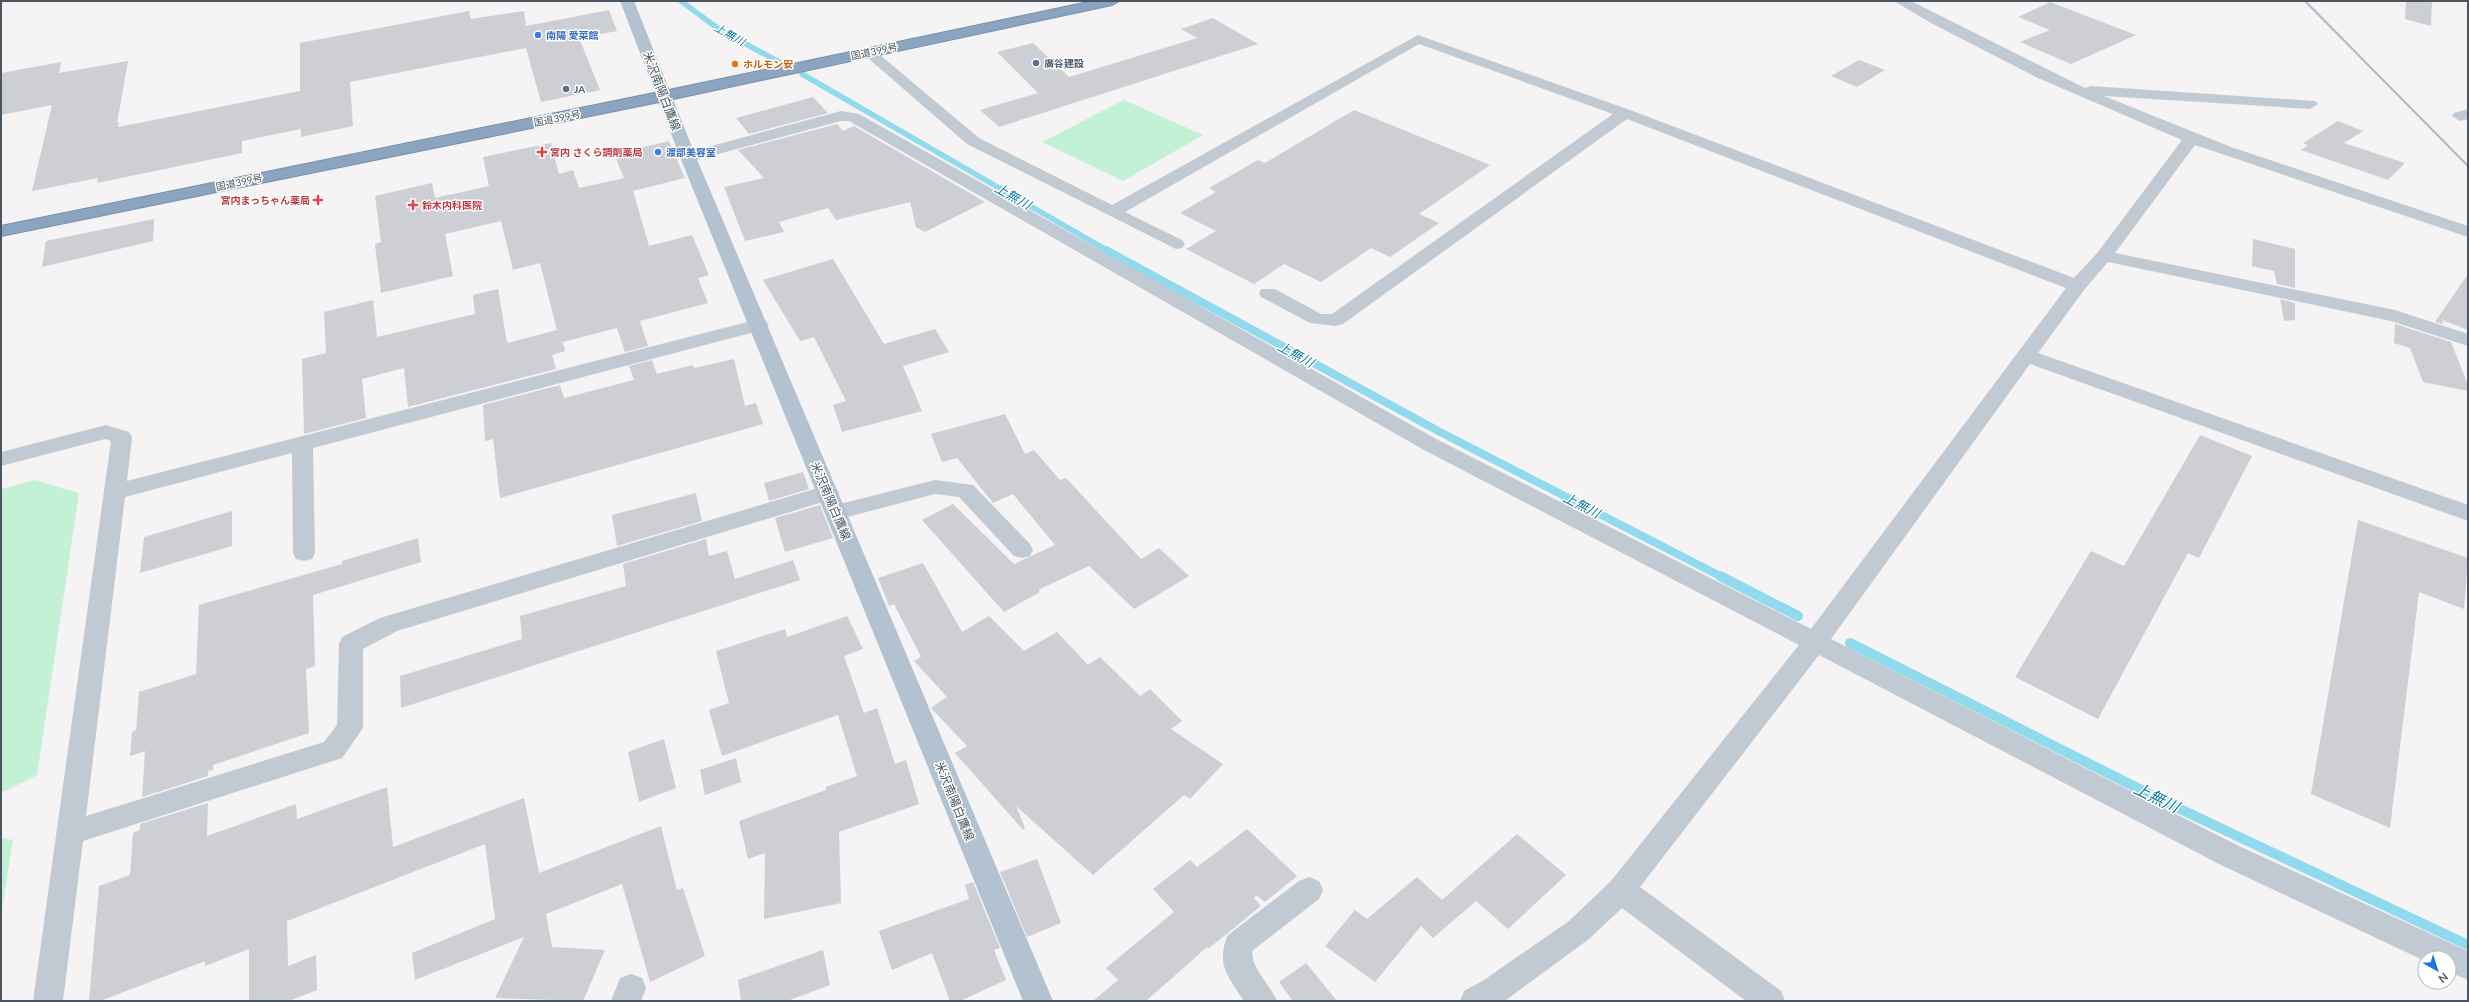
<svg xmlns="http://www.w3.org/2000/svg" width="2469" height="1002" font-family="Lato,'Noto Sans JP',sans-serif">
  <rect width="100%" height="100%" fill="#f5f3f3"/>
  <g fill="#c3f1d5">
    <path d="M 1124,100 L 1203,135 L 1123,181 L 1042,142 Z"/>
    <path d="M 35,480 L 79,493 L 37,775 L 1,793 L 1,489 Z"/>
    <path d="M 1,838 L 13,840 L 1,915 Z"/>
  </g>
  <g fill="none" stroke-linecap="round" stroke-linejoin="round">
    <g stroke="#90daee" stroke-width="5.5">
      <path d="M 681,1 L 720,30 L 781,63"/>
      <path d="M 802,74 L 1108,251"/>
    </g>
    <path stroke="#90daee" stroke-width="8" d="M 1106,250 L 1442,433 L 1722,577"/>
    <g stroke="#90daee" stroke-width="10">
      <path d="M 1720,576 L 1798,616"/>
      <path d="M 1850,643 L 2163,801 L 2468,945"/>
    </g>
  </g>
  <g fill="#cdcfd5">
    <path d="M 2406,1 L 2432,1 L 2431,26 L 2405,19 Z"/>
    <path d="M 2050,2 L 2136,35 L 2071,64 L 2020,42 L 2050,30 L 2018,17 Z"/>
    <path d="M 609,10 L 617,31 L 579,38 L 600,90 L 541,102 L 526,48 L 350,82 L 353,126 L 301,137 L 301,129 L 242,141 L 242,153 L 97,183 L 98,178 L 32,191 L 52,105 L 1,115 L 1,73 L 61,62 L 59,73 L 128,61 L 117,123 L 119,122 L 118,127 L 300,91 L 300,43 L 469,11 L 471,19 L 524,11 L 526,26 Z"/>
    <path d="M 1213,18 L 1258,44 L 999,127 L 980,110 L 1038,93 L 997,52 L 1033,43 L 1069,77 L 1197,38 L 1181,29 Z"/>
    <path d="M 1859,60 L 1885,70 L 1857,87 L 1831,76 Z"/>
    <path d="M 813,97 L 828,113 L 749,134 L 736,118 Z"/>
    <path d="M 1354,110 L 1490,165 L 1419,214 L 1439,223 L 1390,257 L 1371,248 L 1321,282 L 1284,264 L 1254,284 L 1186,249 L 1216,231 L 1180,213 L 1216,192 L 1209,188 L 1258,160 L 1265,163 Z"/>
    <path d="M 2338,121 L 2363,131 L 2344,143 L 2405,163 L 2388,180 L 2301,150 L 2308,145 L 2303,143 Z"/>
    <path d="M 837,124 L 843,131 L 854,126 L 985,202 L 925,232 L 916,227 L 910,202 L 836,220 L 828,208 L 779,222 L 784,232 L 745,241 L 724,187 L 764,178 L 738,150 Z"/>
    <path d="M 669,141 L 685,178 L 633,191 L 649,246 L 692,235 L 709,275 L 698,278 L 708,303 L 640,321 L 648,346 L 625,352 L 617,328 L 563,342 L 565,351 L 552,355 L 556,369 L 408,407 L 404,368 L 362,379 L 366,418 L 304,434 L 302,359 L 326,353 L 324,312 L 373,300 L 377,337 L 475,314 L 473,295 L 498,289 L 507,343 L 557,330 L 540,263 L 513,270 L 501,221 L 445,234 L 453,276 L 381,293 L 375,244 L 381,242 L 375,196 L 432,183 L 435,198 L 489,186 L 483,157 L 551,143 L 559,174 L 573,170 L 579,188 L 624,178 L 614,154 Z"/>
    <path d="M 154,219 L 153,241 L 42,267 L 46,241 Z"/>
    <path d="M 2253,239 L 2295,249 L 2295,288 L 2277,284 L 2274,271 L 2252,266 Z"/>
    <path d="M 833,259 L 884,344 L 935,329 L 949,352 L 903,366 L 922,411 L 842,432 L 833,405 L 846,401 L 814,337 L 800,341 L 763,280 Z"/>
    <path d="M 2468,274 L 2468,330 L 2442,320 L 2444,324 L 2435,322 Z"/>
    <path d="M 2280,299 L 2295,303 L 2295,320 L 2284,321 Z"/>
    <path d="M 2395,324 L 2451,342 L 2468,385 L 2468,391 L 2423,382 L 2410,348 L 2394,343 Z"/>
    <path d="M 734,359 L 745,406 L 756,403 L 763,424 L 500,498 L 493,439 L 485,441 L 483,405 L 560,385 L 564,398 L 634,380 L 629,366 L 652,360 L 657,374 L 693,365 L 694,368 Z"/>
    <path d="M 1005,414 L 1025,454 L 1034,450 L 1060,480 L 1066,478 L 1141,559 L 1159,548 L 1189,576 L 1134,609 L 1089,566 L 1038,590 L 1040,592 L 1004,612 L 922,520 L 953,504 L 1014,564 L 1055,545 L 1013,494 L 993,503 L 957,458 L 942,462 L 931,434 Z"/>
    <path d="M 2200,435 L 2252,456 L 2199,558 L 2188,553 L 2098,719 L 2015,677 L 2091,551 L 2124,566 Z"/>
    <path d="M 803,472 L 809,489 L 769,501 L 764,483 Z"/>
    <path d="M 696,493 L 702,521 L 617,546 L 612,515 Z"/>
    <path d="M 820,505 L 833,538 L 785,552 L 775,518 Z"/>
    <path d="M 232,511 L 232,546 L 140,573 L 144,537 Z"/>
    <path d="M 2358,520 L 2468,558 L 2464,609 L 2419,592 L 2390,828 L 2311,794 Z"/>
    <path d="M 418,538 L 421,562 L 313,595 L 315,666 L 306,669 L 309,733 L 213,765 L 213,770 L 208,771 L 208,776 L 142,797 L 145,751 L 130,756 L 132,732 L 136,730 L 139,692 L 196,674 L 199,605 L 342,564 L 342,561 Z"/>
    <path d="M 706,539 L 709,556 L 727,551 L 735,579 L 793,560 L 800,580 L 401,708 L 400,676 L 522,639 L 520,616 L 626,586 L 623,564 Z"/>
    <path d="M 923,563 L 962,632 L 989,616 L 1024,651 L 1057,632 L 1088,665 L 1100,657 L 1140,696 L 1150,689 L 1182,721 L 1171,729 L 1223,764 L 1190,799 L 1184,795 L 1093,875 L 1016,806 L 1025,828 L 1023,830 L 955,753 L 967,746 L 931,708 L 947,697 L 914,661 L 921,657 L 894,604 L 889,606 L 878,578 Z"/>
    <path d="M 847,616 L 863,649 L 844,656 L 864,713 L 877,708 L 895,764 L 906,760 L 919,804 L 839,832 L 841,903 L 764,919 L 765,853 L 748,859 L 739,821 L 826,790 L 826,787 L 857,776 L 838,715 L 722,756 L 709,710 L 729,703 L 716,651 L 785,629 L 787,637 Z"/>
    <path d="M 664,739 L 676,788 L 639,802 L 628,752 Z"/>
    <path d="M 736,758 L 741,782 L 705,795 L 700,770 Z"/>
    <path d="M 387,787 L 393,847 L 524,798 L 539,873 L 661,826 L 677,890 L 683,888 L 705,956 L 650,982 L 622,884 L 546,914 L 552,947 L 605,950 L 583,1001 L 495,998 L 524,937 L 415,980 L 412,953 L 495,919 L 485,844 L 287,921 L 288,966 L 316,955 L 317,990 L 289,1001 L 249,1001 L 249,949 L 205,966 L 205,961 L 100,1001 L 89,1001 L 99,886 L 130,875 L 133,833 L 140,830 L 140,824 L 208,803 L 207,836 L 296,804 L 297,819 Z"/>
    <path d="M 1247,829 L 1297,876 L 1265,902 L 1256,895 L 1254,898 L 1261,906 L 1208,949 L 1207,947 L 1146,1001 L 1093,1001 L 1118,980 L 1106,968 L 1174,912 L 1153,889 L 1190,860 L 1197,867 Z"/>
    <path d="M 1517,834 L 1566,875 L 1508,929 L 1476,901 L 1433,938 L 1421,926 L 1375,982 L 1325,946 L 1355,910 L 1367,919 L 1417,877 L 1442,900 Z"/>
    <path d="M 1037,859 L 1061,923 L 1027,937 L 1000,872 Z"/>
    <path d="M 973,882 L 1000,948 L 994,950 L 1006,980 L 960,1001 L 950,1001 L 932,953 L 892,970 L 879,931 L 969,899 L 965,885 Z"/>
    <path d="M 823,950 L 830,985 L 787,1001 L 741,1001 L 738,980 Z"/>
    <path d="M 1306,963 L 1337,1001 L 1293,1001 L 1279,982 Z"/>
  </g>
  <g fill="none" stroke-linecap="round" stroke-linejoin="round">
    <defs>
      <path id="highway" d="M 1093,1 L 1119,1 L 1112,5 L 664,101 L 1,236 L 1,226 L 664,91 Z"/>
    </defs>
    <use href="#highway" stroke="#7690ad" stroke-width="2"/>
    <g fill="#c1cad2" fill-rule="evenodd">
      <path d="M 1894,1 L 1911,1 L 2085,88 L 2091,86 L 2315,101 L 2318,104 L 2310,109 L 2104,96 L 2231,147 L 2468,226 L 2468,237 L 2195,145 L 2115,253 L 2395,310 L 2468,334 L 2468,346 L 2391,321 L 2108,262 L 2084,290 L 2038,353 L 2468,505 L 2468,521 L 2030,364 L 1831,639 L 2239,846 L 2468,951 L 2468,980 L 2449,972 L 2449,958 L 2425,958 L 2425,961 L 2219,864 L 1819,655 L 1640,887 L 1781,991 L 1785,1001 L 1746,1001 L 1622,908 L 1589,939 L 1506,1000 L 1460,1001 L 1464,991 L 1484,980 L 1569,921 L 1611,881 L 1799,645 L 1424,450 L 849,121 L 841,121 L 688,162 L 682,160 L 680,157 L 682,154 L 841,111 L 859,114 L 1438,440 L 1811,629 L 2066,288 L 1627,119 L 1343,324 L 1336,326 L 1310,323 L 1261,297 L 1259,293 L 1261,289 L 1275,289 L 1321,314 L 1332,314 L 1613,114 L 1419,44 L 1125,212 L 1182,240 L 1185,244 L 1182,248 L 1176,249 L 967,144 L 861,52 L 863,49 L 873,49 L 979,138 L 1112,205 L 1418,35 L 1630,110 L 2074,278 L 2098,252 L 2182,140 L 2038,78 L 1931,23 Z"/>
      <path d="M 2468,109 L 2468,119 L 2460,121 L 2452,116 L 2454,113 Z"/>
      <path d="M 759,319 L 766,321 L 769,325 L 766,329 L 313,448 L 315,553 L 312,559 L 304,561 L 296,559 L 293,553 L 292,453 L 125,497 L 86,816 L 324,742 L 337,725 L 339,644 L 342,637 L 380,618 L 828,485 L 836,488 L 839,493 L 836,498 L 397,631 L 363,649 L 363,728 L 342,758 L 83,841 L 63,1001 L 33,1001 L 111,441 L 105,439 L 1,466 L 1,452 L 106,425 L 129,432 L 132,437 L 127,481 Z"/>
      <path d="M 935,480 L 973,485 L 1030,544 L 1033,550 L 1030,556 L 1022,558 L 1014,556 L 959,497 L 935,494 L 836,520 L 828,517 L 825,512 L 828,507 Z"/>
      <path d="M 1309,877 L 1319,881 L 1323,890 L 1319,899 L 1252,951 C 1252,970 1270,984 1277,1001 L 1244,1001 C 1229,978 1215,964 1228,935 L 1299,881 Z"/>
      <path d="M 631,974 L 642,978 L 646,988 L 641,1001 L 611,1001 L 620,978 Z"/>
    </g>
    <path fill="#b3c2d1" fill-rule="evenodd" d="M 620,1 L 634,1 L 696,157 L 1053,1001 L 1023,1001 L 680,157 Z"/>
    <use href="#highway" fill="#8ba5c1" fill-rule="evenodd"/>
    <path stroke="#b5b8bd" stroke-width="2" d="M 2305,1 L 2468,166"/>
  </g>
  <g fill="#3f7fe0" stroke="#fff" stroke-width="1.5">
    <circle cx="538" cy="35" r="4"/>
    <circle cx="658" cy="152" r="4"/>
  </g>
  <g fill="#5c6f8a" stroke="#fff" stroke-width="1.5">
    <circle cx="1036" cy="63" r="4"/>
    <circle cx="566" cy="89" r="4"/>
  </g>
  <circle fill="#e8710a" stroke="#fff" stroke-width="1.5" cx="735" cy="64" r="4"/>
  <g fill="#e0444e" stroke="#fff" stroke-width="1.5">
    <path d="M540 146h4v4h4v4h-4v4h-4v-4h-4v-4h4z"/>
    <path d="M316 194h4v4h4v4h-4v4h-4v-4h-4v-4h4z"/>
    <path d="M411 199h4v4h4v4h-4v4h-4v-4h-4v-4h4z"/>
  </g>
  <g text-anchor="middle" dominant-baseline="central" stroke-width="3" stroke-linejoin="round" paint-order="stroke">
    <g font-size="10" font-weight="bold" fill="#366cbe" stroke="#fff" text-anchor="start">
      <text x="546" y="35">南陽 愛菜館</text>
      <text x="666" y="152">渡部美容室</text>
    </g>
    <g font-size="10" fill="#4a5661" stroke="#fff">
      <text transform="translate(874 51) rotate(-12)">国道399号</text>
      <text transform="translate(557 118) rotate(-11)">国道399号</text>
      <text transform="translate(239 182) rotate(-12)">国道399号</text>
    </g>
    <g font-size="10" font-weight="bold" fill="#4e5e75" stroke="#fff" text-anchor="start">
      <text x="1044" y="63">廣谷建設</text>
      <text x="574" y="89">JA</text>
    </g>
    <g font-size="10" font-weight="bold" fill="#c56008" stroke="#fff" text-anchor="start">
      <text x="743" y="64">ホルモン安</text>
    </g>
    <g font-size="10" font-weight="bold" fill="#be3a42" stroke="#fff" text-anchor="start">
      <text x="550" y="152">宮内 さくら調剤薬局</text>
      <text x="310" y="200" text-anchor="end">宮内まっちゃん薬局</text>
      <text x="422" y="205">鈴木内科医院</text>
    </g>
    <g font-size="11" font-style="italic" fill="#0c7c9b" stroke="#fff">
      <text transform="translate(730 34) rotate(30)">上無川</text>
    </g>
    <g font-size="12" fill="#4a5661" stroke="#fff">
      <text transform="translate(662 91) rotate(69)">米沢南陽白鷹線</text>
      <text transform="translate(831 501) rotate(67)">米沢南陽白鷹線</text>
      <text transform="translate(955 801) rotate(68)">米沢南陽白鷹線</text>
    </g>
    <g font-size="13" font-style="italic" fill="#0c7c9b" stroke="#fff">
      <text transform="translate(1013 196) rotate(30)">上無川</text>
      <text transform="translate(1296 354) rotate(29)">上無川</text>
      <text transform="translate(1582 505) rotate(27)">上無川</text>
    </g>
    <g font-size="16" font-style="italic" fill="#0c7c9b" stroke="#fff">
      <text transform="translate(2157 797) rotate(26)">上無川</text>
    </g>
  </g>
  <rect width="2469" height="1002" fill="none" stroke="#4a5661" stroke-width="4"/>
  <g transform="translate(2437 970) rotate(141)"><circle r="19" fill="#ffffff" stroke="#b7bbc0"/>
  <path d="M0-3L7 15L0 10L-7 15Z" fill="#1a73e8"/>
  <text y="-6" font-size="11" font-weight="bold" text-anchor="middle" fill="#4a5661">N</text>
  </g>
</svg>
